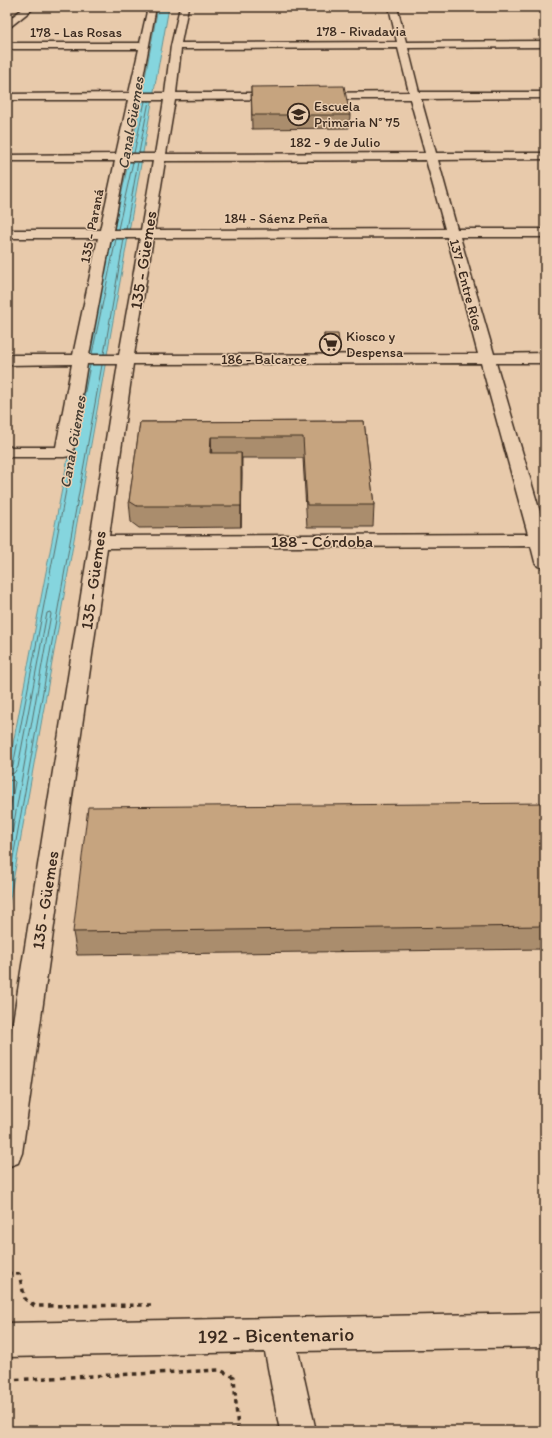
<svg xmlns="http://www.w3.org/2000/svg" width="552" height="1438" font-family="Itim,sans-serif">
  <rect width="100%" height="100%" fill="#e8caab"/>
  <filter id="ink" filterUnits="userSpaceOnUse"><feTurbulence type="fractalNoise" baseFrequency=".025" numOctaves="2"/><feDisplacementMap in="SourceGraphic" scale="8" xChannelSelector="R" yChannelSelector="G"/><feConvolveMatrix kernelMatrix="1 2 1 2 8 2 1 2 1" color-interpolation-filters="sRGB"/></filter>
  <g filter="url(#ink)">
    <path fill="#85d5de" stroke="#679191" d="M 158,7 L 169,7 L 7,915 L 7,775 L 91,338 L 137,121 Z"/>
    <g fill="none" stroke-linecap="round" stroke-linejoin="round">
      <g stroke="#596e6b" stroke-width="1">
        <path d="M 134,153 L 145,101"/>
        <path d="M 139,153 L 149,101"/>
        <path d="M 118,229 L 133,162"/>
        <path d="M 126,229 L 138,162"/>
        <path d="M 92,354 L 116,239"/>
        <path d="M 104,354 L 124,239"/>
        <path d="M 7,769 L 11,769 L 13,766 L 90,365"/>
        <path d="M 7,775 L 14,773 L 18,767 L 47,613 L 50,612 L 51,614 L 7,862"/>
        <path d="M 7,781 L 13,780 L 15,782 L 7,827"/>
        <path d="M 7,891 L 102,365"/>
      </g>
      <defs>
        <g id="street">
          <path d="M 25,7 L 35,7 L 10,27 L 7,28 L 7,21 Z"/>
          <path d="M 148,7 L 156,7 L 140,93 L 165,93 L 171,46 L 180,7 L 188,7 L 181,43 L 397,42 L 389,7 L 397,7 L 406,42 L 545,41 L 545,47 L 408,48 L 419,92 L 545,92 L 545,98 L 421,99 L 436,153 L 545,153 L 545,159 L 438,160 L 457,229 L 545,229 L 545,237 L 460,237 L 494,354 L 545,353 L 545,363 L 496,363 L 545,529 L 545,568 L 538,566 L 535,562 L 531,546 L 107,548 L 22,1153 L 18,1163 L 7,1167 L 7,1059 L 118,364 L 87,364 L 73,452 L 70,456 L 64,457 L 7,457 L 7,447 L 56,447 L 72,364 L 7,365 L 7,355 L 73,355 L 98,238 L 7,238 L 7,230 L 100,230 L 115,161 L 7,161 L 7,155 L 116,154 L 128,100 L 7,100 L 7,94 L 129,93 L 139,49 L 7,49 L 7,43 L 140,43 ZM 398,48 L 409,92 L 316,93 L 311,96 L 316,99 L 410,99 L 425,153 L 166,154 L 175,100 L 282,99 L 287,96 L 282,93 L 176,93 L 181,49 ZM 138,100 L 164,100 L 155,154 L 128,154 ZM 426,160 L 445,229 L 154,230 L 165,161 ZM 126,161 L 153,161 L 141,230 L 113,230 ZM 447,237 L 478,354 L 134,355 L 153,238 ZM 111,238 L 140,238 L 119,355 L 89,355 ZM 481,363 L 528,534 L 109,536 L 133,364 Z"/>
          <path d="M 535,7 L 545,7 L 545,11 L 536,9 Z"/>
          <path d="M 545,1313 L 545,1347 L 298,1351 L 316,1431 L 280,1431 L 265,1352 L 7,1357 L 7,1323 Z"/>
        </g>
      </defs>
      <use href="#street" stroke="#3b2a1e" stroke-width="3"/>
      <g stroke="#3b2a1e" stroke-width="3.5" stroke-dasharray="4.5 4.5" stroke-linecap="butt">
        <path d="M 7,1273 L 19,1274 L 25,1299 L 35,1306 L 151,1305"/>
        <path d="M 7,1380 L 220,1370 L 234,1377 L 238,1431"/>
      </g>
      <use href="#street" fill="#eaceb1" fill-rule="evenodd"/>
    </g>
    <g fill="#aa8d6d" stroke="#3b2a1e">
      <path d="M 251,87 L 350,115 L 349,128 L 252,129 Z"/>
      <path d="M 324,334 L 339,342 L 339,348 L 325,348 L 324,340 Z"/>
      <path d="M 364,421 L 374,505 L 373,527 L 307,527 L 303,458 L 242,458 L 241,527 L 139,528 L 131,522 L 129,501 L 140,422 Z"/>
      <path d="M 545,803 L 545,949 L 77,955 L 73,932 Z"/>
    </g>
    <g fill="#8b7359" stroke="#3b2a1e">
      <path d="M 211,437 L 212,458 L 210,453 Z"/>
      <path d="M 241,453 L 242,474 L 241,527 Z"/>
    </g>
    <g fill="#c6a47f" stroke="#3b2a1e">
      <path d="M 344,86 L 350,115 L 252,115 L 251,87 Z"/>
      <path d="M 324,334 L 338,334 L 339,342 L 325,342 Z"/>
      <path d="M 364,421 L 374,505 L 307,505 L 303,437 L 211,437 L 210,453 L 241,453 L 241,506 L 137,506 L 129,501 L 140,422 Z"/>
      <path d="M 545,803 L 545,926 L 73,932 L 88,807 Z"/>
    </g>
  </g>
  <defs>
    <symbol id="school-ring" viewBox="-11 -11 22 22"><circle r="9.5" fill="#eaceb1" stroke="#3b2a1e" stroke-width="1.5"/><path d="M0-5L7-2L0 1L-7-2ZM-4 1L0 2.5L4 1V4Q0 6-4 4Z" fill="#3b2a1e"/></symbol>
    <symbol id="supermarket-ring" viewBox="-11 -11 22 22"><circle r="9.5" fill="#eaceb1" stroke="#3b2a1e" stroke-width="1.5"/><path d="M-6-5.5h2.5l.6 2H6L4.5 2H-2.5L-4.4-4H-6ZM-1.5 3.2a1.3 1.3 0 1 0 .1 0ZM3 3.2a1.3 1.3 0 1 0 .1 0Z" fill="#3b2a1e"/></symbol>
  </defs>
  <g fill-rule="evenodd">
    <use href="#school-ring" x="286" y="102" width="25" height="25"/>
    <use href="#supermarket-ring" x="318" y="332" width="25" height="25"/>
  </g>
  <g text-anchor="middle" dominant-baseline="central" stroke-width="3" stroke-linejoin="round" paint-order="stroke">
    <g font-size="14" fill="#3b2a1e" stroke="#eaceb1">
      <text x="361" y="31">178 - Rivadavia</text>
      <text x="76" y="32">178 - Las Rosas</text>
      <text x="335" y="142">182 - 9 de Julio</text>
      <text x="276" y="218">184 - Sáenz Peña</text>
      <text transform="translate(92 226) rotate(-79)">135 - Paraná</text>
      <text transform="translate(466 285) rotate(75)">137 - Entre Ríos</text>
      <text x="264" y="359">186 - Balcarce</text>
    </g>
    <g font-size="14" fill="#3b2a1e" stroke="#eaceb1" text-anchor="start">
      <text x="314" y="106">Escuela<tspan x="314" dy="16">Primaria N° 75</tspan></text>
      <text x="346" y="336">Kiosco y<tspan x="346" dy="16">Despensa</tspan></text>
    </g>
    <g font-size="15" font-style="italic" fill="#423b31" stroke="#eaceb1">
      <text transform="translate(131 123) rotate(-80)">Canal Güemes</text>
      <text transform="translate(73 442) rotate(-80)">Canal Güemes</text>
    </g>
    <g font-size="17" fill="#3b2a1e" stroke="#eaceb1">
      <text transform="translate(143 260) rotate(-81)">135 - Güemes</text>
      <text x="322" y="541">188 - Córdoba</text>
      <text transform="translate(93 580) rotate(-82)">135 - Güemes</text>
      <text transform="translate(45 900) rotate(-81)">135 - Güemes</text>
    </g>
    <g font-size="20" fill="#3b2a1e" stroke="#eaceb1">
      <text transform="translate(276 1335) rotate(-1)">192 - Bicentenario</text>
    </g>
  </g>
  <rect width="552" height="1438" fill="none" stroke="#eaceb1" stroke-width="24"/>
  <rect x="12" y="12" width="528" height="1414" fill="none" stroke="#3b2a1e" stroke-width="1.5" filter="url(#ink)"/>
</svg>
